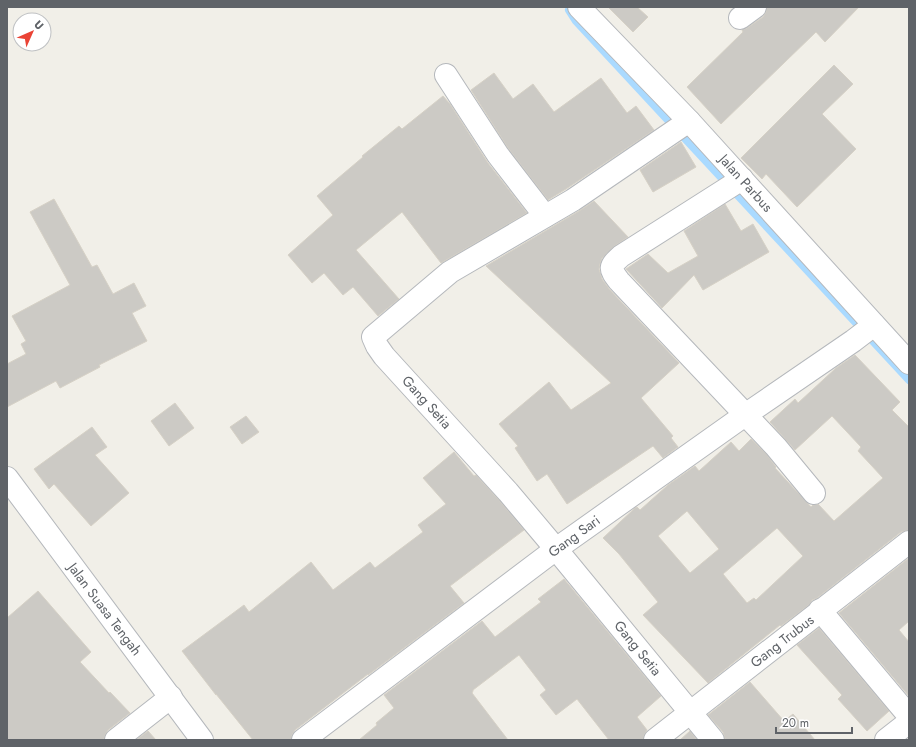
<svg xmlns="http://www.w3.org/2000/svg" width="916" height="747" font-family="Jost,sans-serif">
  <rect width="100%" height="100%" fill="#f1efe8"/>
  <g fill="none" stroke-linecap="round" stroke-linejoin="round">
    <path stroke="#aadaff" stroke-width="8" d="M 569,10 L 576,21 L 909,380"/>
  </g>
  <g fill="#cccac5" stroke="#d6d1c6" fill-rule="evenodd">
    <path d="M 608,7 L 637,7 L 648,17 L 633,32 Z"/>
    <path d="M 767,7 L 859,7 L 825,42 L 816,32 L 721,124 L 687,87 L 743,32 L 742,30 L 747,28 L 763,17 L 766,12 Z"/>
    <path d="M 834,65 L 853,84 L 822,114 L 856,149 L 797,207 L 766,174 L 762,179 L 741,158 Z"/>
    <path d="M 494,73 L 513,99 L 533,84 L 554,112 L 601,78 L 627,113 L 636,106 L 654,130 L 566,189 L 548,200 L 508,148 L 471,90 Z"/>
    <path d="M 443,96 L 450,104 L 488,163 L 527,213 L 441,263 L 402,212 L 356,250 L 399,299 L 378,316 L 353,287 L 343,295 L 324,273 L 312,283 L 288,255 L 333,215 L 317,196 L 363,157 L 362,156 L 399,126 L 402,129 Z"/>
    <path d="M 681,142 L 696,167 L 653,192 L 640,170 Z"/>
    <path d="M 54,199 L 92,267 L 97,265 L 113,294 L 134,283 L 146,306 L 132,313 L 147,341 L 99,365 L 100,367 L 60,388 L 56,381 L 7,407 L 7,364 L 26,354 L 21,344 L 26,341 L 12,316 L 70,285 L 30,212 Z"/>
    <path d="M 594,201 L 628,237 L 613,247 L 602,258 L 600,264 L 599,269 L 602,279 L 610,290 L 679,363 L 641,398 L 673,436 L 671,438 L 678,447 L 663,458 L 653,446 L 567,504 L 547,474 L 537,481 L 515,448 L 518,446 L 499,424 L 549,382 L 571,410 L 611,383 L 486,266 L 579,211 Z"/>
    <path d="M 725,204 L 741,231 L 753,224 L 769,252 L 703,290 L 694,275 L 662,308 L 626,269 L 648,254 L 668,273 L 698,256 L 684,231 Z"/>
    <path d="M 855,355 L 900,402 L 892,410 L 909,427 L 909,530 L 901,532 L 817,598 L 812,600 L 810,604 L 781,626 L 780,625 L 708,683 L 643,615 L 658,602 L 619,554 L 603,538 L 635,508 L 637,507 L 640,510 L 668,485 L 695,466 L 699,471 L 731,442 L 739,451 L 751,439 L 767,455 L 776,467 L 775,468 L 811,507 L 813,505 L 818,504 L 834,521 L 883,478 L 858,451 L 861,447 L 832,416 L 795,450 L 770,422 L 795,399 L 798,403 L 836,368 ZM 687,511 L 719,549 L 690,573 L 658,536 ZM 777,528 L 803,556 L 756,600 L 754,598 L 747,603 L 723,574 Z"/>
    <path d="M 175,403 L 194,428 L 169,446 L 151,421 Z"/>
    <path d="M 246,416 L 259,432 L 242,444 L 230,427 Z"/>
    <path d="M 92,427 L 107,447 L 95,455 L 129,493 L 91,526 L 54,484 L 49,489 L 34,469 Z"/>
    <path d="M 454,452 L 474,476 L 476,475 L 499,500 L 524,530 L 450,586 L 464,603 L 368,675 L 368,674 L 295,730 L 292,735 L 291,740 L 253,740 L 216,694 L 216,695 L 182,651 L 244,605 L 249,612 L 311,562 L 333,590 L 370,562 L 375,568 L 423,532 L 418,525 L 446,504 L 423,478 Z"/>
    <path d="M 909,558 L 909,621 L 899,630 L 909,642 L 909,694 L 908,695 L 839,613 Z"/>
    <path d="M 564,579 L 661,696 L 637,717 L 647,730 L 644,735 L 643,740 L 609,740 L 577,699 L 556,715 L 540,695 L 546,690 L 519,655 L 473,690 L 473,691 L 472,693 L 508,740 L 359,740 L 377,725 L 376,723 L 394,708 L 384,695 L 482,621 L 495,637 L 541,602 L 538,599 Z"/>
    <path d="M 38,591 L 91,652 L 80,662 L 109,693 L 110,692 L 130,713 L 108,730 L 105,735 L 104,740 L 7,740 L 7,618 Z"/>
    <path d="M 819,628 L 889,711 L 867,731 L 838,699 L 842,695 L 797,645 Z"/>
    <path d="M 750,682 L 784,721 L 793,714 L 815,740 L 725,740 L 725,738 L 723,732 L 708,715 Z"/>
    <path d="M 148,731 L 156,740 L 136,740 Z"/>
    <path d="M 690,731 L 697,740 L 680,740 Z"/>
  </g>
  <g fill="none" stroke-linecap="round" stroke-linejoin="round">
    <defs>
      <g id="minor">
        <path d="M 579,7 L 689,121 L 909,363"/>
        <path d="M 740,18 L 755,7"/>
        <path d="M 446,75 L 498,155 L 545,216"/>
        <path d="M 689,121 L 573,200 L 450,272 L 373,337 L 377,346 L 384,356 L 508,492 L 556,549 L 713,740"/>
        <path d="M 742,179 L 621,256 C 609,267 609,268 619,281 L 776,447 L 814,493"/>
        <path d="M 7,478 L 202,740"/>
        <path d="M 820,610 L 909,716"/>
        <path d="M 116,740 L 171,697"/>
        <path d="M 303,740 L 556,549 L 745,415 L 853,341 L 874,325"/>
        <path d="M 655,740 L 909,542"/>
        <path d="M 886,740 L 909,722"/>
      </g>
    </defs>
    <use href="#minor" stroke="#b5b8bc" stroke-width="24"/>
    <use href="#minor" stroke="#fff" stroke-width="22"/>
  </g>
  <g text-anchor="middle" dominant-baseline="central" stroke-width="3.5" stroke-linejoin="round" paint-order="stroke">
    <g font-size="14" fill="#5f6368" stroke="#fff">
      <text transform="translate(746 183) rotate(48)">Jalan Parbus</text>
      <text transform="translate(427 402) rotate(48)">Gang Setia</text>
      <text transform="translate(574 536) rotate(-36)">Gang Sari</text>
      <text transform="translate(105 609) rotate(53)">Jalan Suasa Tengah</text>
      <text transform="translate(782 641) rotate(-38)">Gang Trubus</text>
      <text transform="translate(638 648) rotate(51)">Gang Setia</text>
    </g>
  </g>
  <rect width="916" height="747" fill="none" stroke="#5f6368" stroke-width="16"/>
  <g transform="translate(32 32) rotate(45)"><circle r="19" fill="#ffffff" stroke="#bfc1c3"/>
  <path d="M0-3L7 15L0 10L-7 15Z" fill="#ea4335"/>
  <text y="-6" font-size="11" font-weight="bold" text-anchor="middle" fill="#5f6368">U</text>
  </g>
  <path d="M776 727v6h76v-6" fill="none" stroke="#5f6368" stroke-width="2"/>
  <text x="782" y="727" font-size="12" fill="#5f6368" stroke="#ffffff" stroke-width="3" paint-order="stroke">20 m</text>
</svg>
